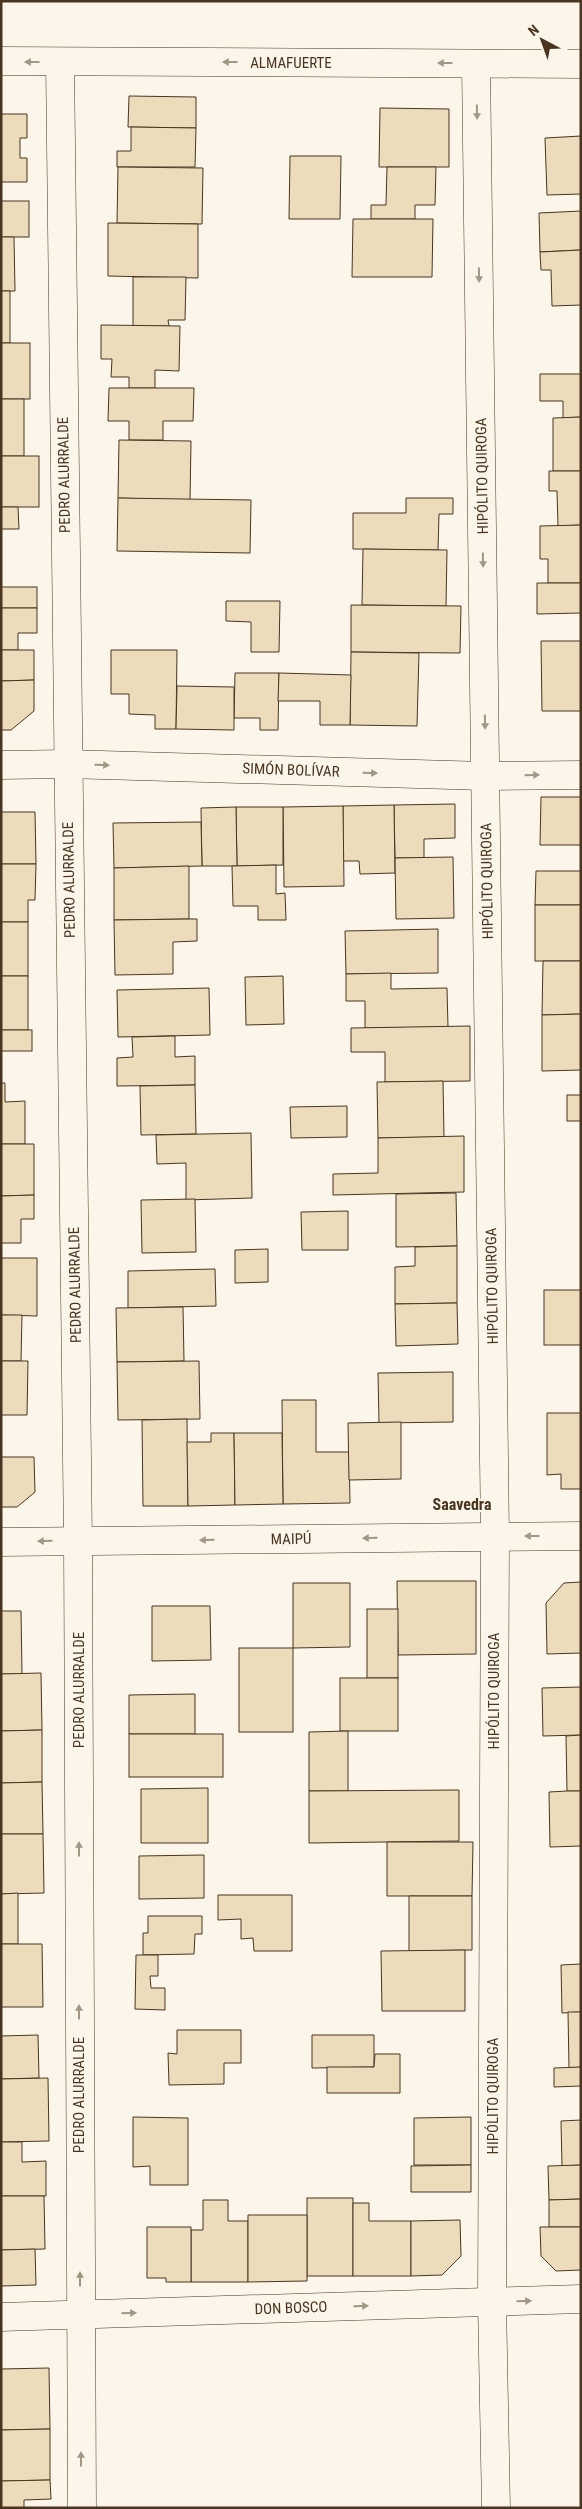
<svg xmlns="http://www.w3.org/2000/svg" width="582" height="2509" font-family="'Roboto Condensed',sans-serif">
  <rect width="100%" height="100%" fill="#fbf6e9"/>
  <g fill="#ecdcbc" stroke="#4a3520">
    <path d="M 129,96 L 196,97 L 196,128 L 128,127 Z"/>
    <path d="M 380,108 L 449,109 L 449,167 L 379,167 Z"/>
    <path d="M 1,114 L 27,114 L 27,138 L 20,138 L 20,158 L 27,158 L 27,182 L 1,182 Z"/>
    <path d="M 131,127 L 196,128 L 195,167 L 117,167 L 117,151 L 131,151 Z"/>
    <path d="M 581,136 L 581,194 L 547,195 L 545,138 Z"/>
    <path d="M 290,156 L 341,156 L 340,219 L 289,219 Z"/>
    <path d="M 118,167 L 203,168 L 202,224 L 117,223 Z"/>
    <path d="M 387,167 L 436,167 L 435,205 L 415,205 L 415,219 L 371,219 L 371,205 L 386,205 Z"/>
    <rect x="1" y="201" width="28" height="36"/>
    <path d="M 581,211 L 581,250 L 540,252 L 539,213 Z"/>
    <path d="M 353,219 L 433,219 L 432,277 L 352,277 Z"/>
    <path d="M 108,223 L 198,224 L 198,278 L 108,276 Z"/>
    <path d="M 1,237 L 14,237 L 15,291 L 1,291 Z"/>
    <path d="M 581,250 L 581,305 L 552,306 L 551,270 L 541,270 L 540,252 Z"/>
    <path d="M 133,277 L 186,277 L 185,320 L 168,320 L 169,326 L 133,326 Z"/>
    <rect x="1" y="291" width="9" height="52"/>
    <path d="M 101,325 L 180,326 L 179,371 L 155,370 L 155,388 L 129,388 L 129,377 L 111,377 L 112,359 L 101,359 Z"/>
    <rect x="1" y="343" width="29" height="56"/>
    <path d="M 540,374 L 581,374 L 581,417 L 563,418 L 563,401 L 540,401 Z"/>
    <path d="M 109,388 L 194,388 L 193,421 L 163,421 L 163,440 L 129,440 L 129,421 L 108,421 Z"/>
    <rect x="1" y="399" width="23" height="57"/>
    <path d="M 581,417 L 581,471 L 553,471 L 553,418 Z"/>
    <path d="M 119,440 L 191,441 L 190,500 L 118,498 Z"/>
    <rect x="1" y="456" width="38" height="51"/>
    <path d="M 549,471 L 581,471 L 581,525 L 558,526 L 557,491 L 549,491 Z"/>
    <path d="M 118,498 L 251,500 L 250,553 L 117,551 Z"/>
    <path d="M 406,498 L 453,498 L 453,514 L 439,514 L 438,550 L 353,549 L 353,513 L 406,513 Z"/>
    <path d="M 1,507 L 18,507 L 19,529 L 1,529 Z"/>
    <path d="M 581,525 L 581,583 L 548,583 L 548,559 L 540,559 L 540,526 Z"/>
    <path d="M 363,549 L 447,550 L 446,606 L 362,605 Z"/>
    <path d="M 537,583 L 581,583 L 581,613 L 537,614 Z"/>
    <rect x="1" y="587" width="36" height="21"/>
    <path d="M 226,601 L 280,601 L 279,652 L 251,652 L 251,622 L 226,621 Z"/>
    <path d="M 351,605 L 461,606 L 460,653 L 351,652 Z"/>
    <path d="M 1,608 L 37,608 L 37,633 L 18,633 L 18,650 L 1,650 Z"/>
    <path d="M 541,641 L 581,641 L 581,711 L 542,711 Z"/>
    <path d="M 1,650 L 34,650 L 34,680 L 1,681 Z"/>
    <path d="M 111,650 L 177,650 L 176,729 L 155,729 L 155,715 L 129,714 L 129,694 L 111,694 Z"/>
    <path d="M 351,652 L 419,653 L 417,726 L 350,725 Z"/>
    <path d="M 235,673 L 279,673 L 278,730 L 260,730 L 260,718 L 234,718 Z"/>
    <path d="M 279,673 L 351,675 L 350,725 L 320,725 L 320,701 L 278,701 Z"/>
    <path d="M 34,680 L 34,711 L 11,730 L 1,730 L 1,681 Z"/>
    <path d="M 177,686 L 234,687 L 234,730 L 176,729 Z"/>
    <path d="M 541,797 L 581,797 L 581,845 L 540,845 Z"/>
    <path d="M 455,804 L 455,838 L 424,839 L 424,858 L 395,858 L 394,805 Z"/>
    <path d="M 394,805 L 395,873 L 360,874 L 359,861 L 343,861 L 343,806 Z"/>
    <path d="M 343,806 L 344,886 L 284,887 L 283,807 Z"/>
    <path d="M 236,807 L 283,807 L 283,865 L 237,866 Z"/>
    <path d="M 236,807 L 237,866 L 202,866 L 201,808 Z"/>
    <path d="M 1,812 L 35,812 L 36,864 L 1,864 Z"/>
    <path d="M 201,822 L 202,866 L 114,868 L 113,823 Z"/>
    <path d="M 453,857 L 454,918 L 396,919 L 395,858 Z"/>
    <path d="M 1,864 L 36,864 L 35,900 L 28,900 L 28,922 L 1,922 Z"/>
    <path d="M 276,865 L 276,894 L 285,893 L 286,920 L 258,920 L 258,906 L 233,906 L 232,866 Z"/>
    <path d="M 189,866 L 189,919 L 114,920 L 114,868 Z"/>
    <path d="M 536,871 L 581,871 L 581,905 L 535,905 Z"/>
    <rect x="535" y="905" width="46" height="56"/>
    <path d="M 189,919 L 197,919 L 197,941 L 173,942 L 173,974 L 115,975 L 114,920 Z"/>
    <rect x="1" y="922" width="27" height="54"/>
    <path d="M 438,929 L 438,973 L 346,974 L 345,931 Z"/>
    <path d="M 543,961 L 581,961 L 581,1014 L 542,1015 Z"/>
    <path d="M 391,973 L 391,989 L 447,988 L 448,1027 L 365,1028 L 365,1001 L 346,1001 L 346,974 Z"/>
    <rect x="1" y="976" width="27" height="54"/>
    <path d="M 283,976 L 284,1024 L 246,1025 L 245,977 Z"/>
    <path d="M 209,988 L 210,1035 L 118,1037 L 117,990 Z"/>
    <path d="M 581,1014 L 581,1070 L 542,1071 L 542,1015 Z"/>
    <path d="M 470,1026 L 470,1081 L 385,1082 L 385,1052 L 351,1052 L 351,1028 Z"/>
    <rect x="1" y="1030" width="31" height="21"/>
    <path d="M 175,1036 L 175,1057 L 195,1056 L 195,1085 L 117,1086 L 117,1058 L 133,1057 L 132,1037 Z"/>
    <path d="M 443,1081 L 444,1137 L 378,1138 L 377,1082 Z"/>
    <path d="M 1,1083 L 5,1083 L 5,1102 L 25,1101 L 25,1144 L 1,1144 Z"/>
    <path d="M 195,1085 L 196,1134 L 141,1135 L 140,1086 Z"/>
    <rect x="567" y="1095" width="14" height="26"/>
    <path d="M 347,1106 L 347,1137 L 291,1138 L 290,1107 Z"/>
    <path d="M 251,1133 L 252,1198 L 186,1200 L 186,1163 L 157,1164 L 156,1135 Z"/>
    <path d="M 464,1136 L 464,1192 L 333,1195 L 333,1174 L 378,1173 L 378,1138 Z"/>
    <path d="M 1,1144 L 34,1144 L 34,1195 L 1,1196 Z"/>
    <path d="M 456,1193 L 457,1246 L 396,1247 L 396,1194 Z"/>
    <path d="M 34,1195 L 34,1219 L 21,1219 L 21,1243 L 1,1243 L 1,1196 Z"/>
    <path d="M 195,1199 L 196,1252 L 142,1253 L 141,1200 Z"/>
    <path d="M 348,1211 L 348,1250 L 302,1250 L 301,1212 Z"/>
    <path d="M 457,1246 L 457,1303 L 395,1304 L 395,1267 L 415,1266 L 415,1247 Z"/>
    <path d="M 268,1249 L 268,1282 L 235,1283 L 235,1250 Z"/>
    <path d="M 1,1258 L 37,1258 L 37,1316 L 1,1315 Z"/>
    <path d="M 215,1269 L 216,1306 L 128,1308 L 128,1271 Z"/>
    <rect x="544" y="1290" width="37" height="55"/>
    <path d="M 457,1303 L 458,1344 L 396,1346 L 395,1304 Z"/>
    <path d="M 183,1307 L 184,1361 L 117,1362 L 116,1308 Z"/>
    <path d="M 1,1315 L 22,1315 L 21,1361 L 1,1361 Z"/>
    <path d="M 1,1361 L 28,1361 L 27,1415 L 1,1415 Z"/>
    <path d="M 199,1361 L 200,1419 L 118,1420 L 117,1362 Z"/>
    <path d="M 453,1372 L 453,1422 L 379,1423 L 378,1373 Z"/>
    <path d="M 282,1400 L 316,1400 L 316,1452 L 349,1452 L 350,1503 L 283,1504 Z"/>
    <path d="M 547,1413 L 581,1413 L 581,1489 L 561,1489 L 561,1474 L 547,1475 Z"/>
    <path d="M 187,1419 L 188,1506 L 143,1506 L 142,1420 Z"/>
    <path d="M 401,1422 L 401,1479 L 349,1480 L 348,1423 Z"/>
    <path d="M 211,1433 L 234,1433 L 235,1505 L 188,1506 L 187,1442 L 211,1442 Z"/>
    <path d="M 234,1433 L 282,1433 L 283,1504 L 235,1505 Z"/>
    <path d="M 1,1457 L 34,1457 L 35,1492 L 17,1507 L 1,1507 Z"/>
    <path d="M 397,1581 L 476,1581 L 476,1654 L 398,1655 Z"/>
    <path d="M 581,1582 L 581,1653 L 547,1654 L 546,1603 L 564,1583 Z"/>
    <path d="M 293,1583 L 350,1583 L 350,1647 L 293,1648 Z"/>
    <path d="M 152,1606 L 210,1606 L 211,1660 L 152,1661 Z"/>
    <rect x="367" y="1609" width="31" height="69"/>
    <path d="M 1,1611 L 21,1611 L 22,1674 L 1,1674 Z"/>
    <rect x="239" y="1648" width="54" height="84"/>
    <path d="M 41,1673 L 42,1730 L 1,1731 L 1,1674 Z"/>
    <rect x="340" y="1678" width="58" height="53"/>
    <path d="M 581,1687 L 581,1735 L 543,1736 L 542,1688 Z"/>
    <path d="M 195,1694 L 195,1734 L 129,1734 L 129,1695 Z"/>
    <path d="M 42,1730 L 42,1782 L 1,1783 L 1,1731 Z"/>
    <path d="M 348,1731 L 348,1791 L 309,1791 L 309,1732 Z"/>
    <rect x="129" y="1734" width="94" height="43"/>
    <path d="M 581,1735 L 581,1791 L 567,1791 L 566,1736 Z"/>
    <path d="M 42,1782 L 43,1834 L 1,1834 L 1,1783 Z"/>
    <path d="M 208,1788 L 208,1843 L 141,1843 L 141,1789 Z"/>
    <path d="M 459,1790 L 459,1841 L 309,1843 L 309,1791 Z"/>
    <path d="M 567,1791 L 581,1791 L 581,1846 L 550,1847 L 549,1792 Z"/>
    <path d="M 1,1834 L 43,1834 L 44,1893 L 1,1894 Z"/>
    <path d="M 387,1842 L 473,1842 L 472,1896 L 387,1896 Z"/>
    <path d="M 204,1855 L 204,1898 L 139,1899 L 139,1856 Z"/>
    <path d="M 18,1893 L 18,1944 L 1,1944 L 1,1894 Z"/>
    <path d="M 218,1895 L 292,1895 L 292,1951 L 254,1951 L 253,1938 L 241,1939 L 241,1919 L 218,1920 Z"/>
    <path d="M 409,1896 L 472,1896 L 472,1950 L 409,1951 Z"/>
    <path d="M 148,1916 L 202,1916 L 202,1934 L 195,1934 L 194,1954 L 143,1955 L 143,1933 L 148,1933 Z"/>
    <path d="M 1,1944 L 42,1944 L 43,2007 L 1,2007 Z"/>
    <path d="M 465,1950 L 465,2011 L 382,2011 L 381,1951 Z"/>
    <path d="M 136,1955 L 158,1955 L 158,1976 L 150,1976 L 151,1988 L 165,1988 L 165,2010 L 135,2009 Z"/>
    <path d="M 581,1964 L 581,2012 L 562,2013 L 561,1965 Z"/>
    <path d="M 568,2012 L 581,2012 L 581,2067 L 569,2068 Z"/>
    <path d="M 177,2030 L 241,2030 L 241,2063 L 224,2063 L 224,2084 L 169,2085 L 168,2053 L 177,2054 Z"/>
    <path d="M 38,2035 L 39,2078 L 1,2079 L 1,2036 Z"/>
    <path d="M 312,2035 L 374,2035 L 374,2067 L 312,2068 Z"/>
    <path d="M 375,2054 L 400,2054 L 400,2093 L 327,2093 L 327,2067 L 374,2067 Z"/>
    <path d="M 581,2067 L 581,2086 L 554,2087 L 554,2068 Z"/>
    <path d="M 48,2078 L 49,2141 L 1,2142 L 1,2079 Z"/>
    <path d="M 133,2117 L 188,2118 L 188,2185 L 150,2185 L 150,2166 L 133,2167 Z"/>
    <path d="M 471,2117 L 471,2165 L 414,2165 L 414,2118 Z"/>
    <path d="M 581,2120 L 581,2165 L 562,2166 L 561,2121 Z"/>
    <path d="M 1,2142 L 22,2142 L 22,2162 L 46,2161 L 46,2196 L 1,2196 Z"/>
    <path d="M 471,2165 L 471,2192 L 411,2192 L 411,2166 Z"/>
    <path d="M 581,2165 L 581,2199 L 549,2200 L 548,2166 Z"/>
    <path d="M 1,2196 L 44,2196 L 45,2249 L 1,2250 Z"/>
    <rect x="307" y="2198" width="46" height="78"/>
    <path d="M 581,2199 L 581,2227 L 549,2227 L 549,2200 Z"/>
    <path d="M 203,2200 L 228,2200 L 228,2221 L 248,2221 L 248,2282 L 191,2282 L 191,2230 L 203,2230 Z"/>
    <path d="M 353,2203 L 369,2203 L 369,2221 L 411,2221 L 411,2276 L 353,2276 Z"/>
    <path d="M 248,2215 L 307,2215 L 307,2281 L 248,2282 Z"/>
    <path d="M 460,2220 L 461,2256 L 442,2275 L 411,2276 L 411,2221 Z"/>
    <path d="M 147,2227 L 191,2227 L 191,2282 L 166,2282 L 166,2278 L 147,2278 Z"/>
    <path d="M 540,2227 L 581,2227 L 581,2270 L 556,2271 L 541,2256 Z"/>
    <path d="M 35,2249 L 36,2285 L 1,2286 L 1,2250 Z"/>
    <path d="M 49,2368 L 50,2429 L 1,2430 L 1,2369 Z"/>
    <path d="M 50,2429 L 50,2480 L 1,2481 L 1,2430 Z"/>
    <path d="M 50,2480 L 51,2499 L 24,2500 L 24,2508 L 1,2508 L 1,2481 Z"/>
  </g>
  <g fill="none" stroke-linecap="round" stroke-linejoin="round">
    <defs>
      <g id="minor">
        <path d="M 1,61 L 581,64"/>
        <path d="M 60,62 L 78,1541 L 82,2508"/>
        <path d="M 476,64 L 495,1536 L 492,2302 L 496,2508"/>
        <path d="M 1,765 L 67,764 L 485,776 L 581,775"/>
        <path d="M 1,1542 L 581,1536"/>
        <path d="M 1,2317 L 581,2299"/>
      </g>
    </defs>
    <use href="#minor" stroke="#4a3520" stroke-width="29"/>
    <use href="#minor" stroke="#fbf6e9" stroke-width="28"/>
  </g>
  <defs><path id="oneway-solid" d="M-6-.8H1V-3.2L6.5 0L1 3.2V.8H-6Z" transform="scale(1.25)"/></defs>
  <g fill="#a29684">
    <use href="#oneway-solid" transform="translate(32 62) rotate(-180)"/>
    <use href="#oneway-solid" transform="translate(230 62) rotate(-180)"/>
    <use href="#oneway-solid" transform="translate(445 63) rotate(-180)"/>
    <use href="#oneway-solid" transform="translate(477 112) rotate(89)"/>
    <use href="#oneway-solid" transform="translate(479 275) rotate(89)"/>
    <use href="#oneway-solid" transform="translate(483 560) rotate(89)"/>
    <use href="#oneway-solid" transform="translate(485 722) rotate(89)"/>
    <use href="#oneway-solid" transform="translate(102 765) rotate(2)"/>
    <use href="#oneway-solid" transform="translate(370 773) rotate(2)"/>
    <use href="#oneway-solid" transform="translate(532 775) rotate(-1)"/>
    <use href="#oneway-solid" transform="translate(532 1536) rotate(180)"/>
    <use href="#oneway-solid" transform="translate(370 1538) rotate(179)"/>
    <use href="#oneway-solid" transform="translate(207 1540) rotate(179)"/>
    <use href="#oneway-solid" transform="translate(45 1541) rotate(179)"/>
    <use href="#oneway-solid" transform="translate(79 1849) rotate(-90)"/>
    <use href="#oneway-solid" transform="translate(79 2012) rotate(-90)"/>
    <use href="#oneway-solid" transform="translate(80 2279) rotate(-90)"/>
    <use href="#oneway-solid" transform="translate(524 2301) rotate(-2)"/>
    <use href="#oneway-solid" transform="translate(361 2306) rotate(-2)"/>
    <use href="#oneway-solid" transform="translate(129 2313) rotate(-2)"/>
    <use href="#oneway-solid" transform="translate(81 2459) rotate(-90)"/>
  </g>
  <g text-anchor="middle" dominant-baseline="central" stroke-width="4" stroke-linejoin="round" paint-order="stroke">
    <g font-size="15" fill="#4a3520" stroke="#fbf6e9">
      <text x="291" y="63">ALMAFUERTE</text>
      <text transform="translate(64 475) rotate(-91)">PEDRO ALURRALDE</text>
      <text transform="translate(482 476) rotate(-91)">HIPÓLITO QUIROGA</text>
      <text transform="translate(291 770) rotate(2)">SIMÓN BOLÍVAR</text>
      <text transform="translate(69 880) rotate(-91)">PEDRO ALURRALDE</text>
      <text transform="translate(487 881) rotate(-91)">HIPÓLITO QUIROGA</text>
      <text transform="translate(75 1285) rotate(-91)">PEDRO ALURRALDE</text>
      <text transform="translate(492 1286) rotate(-91)">HIPÓLITO QUIROGA</text>
      <text transform="translate(291 1539) rotate(-1)">MAIPÚ</text>
      <text transform="translate(79 1690) rotate(-90)">PEDRO ALURRALDE</text>
      <text transform="translate(494 1691) rotate(-90)">HIPÓLITO QUIROGA</text>
      <text transform="translate(79 2095) rotate(-90)">PEDRO ALURRALDE</text>
      <text transform="translate(493 2096) rotate(-90)">HIPÓLITO QUIROGA</text>
      <text transform="translate(291 2308) rotate(-2)">DON BOSCO</text>
    </g>
    <g font-size="16" font-weight="bold" fill="#4a3520" stroke="#fbf6e9">
      <text x="462" y="1504">Saavedra</text>
    </g>
  </g>
  <rect width="582" height="2509" fill="none" stroke="#4a3520" stroke-width="5"/>
  <g transform="translate(542 40) rotate(319)" stroke="#fbf6e9" stroke-width="4" paint-order="stroke">
  <path d="M0-4L9 19L0 12L-9 19Z" fill="#4a3520"/>
  <text y="-8" font-size="14" font-weight="bold" text-anchor="middle" fill="#4a3520">N</text>
  </g>
</svg>
